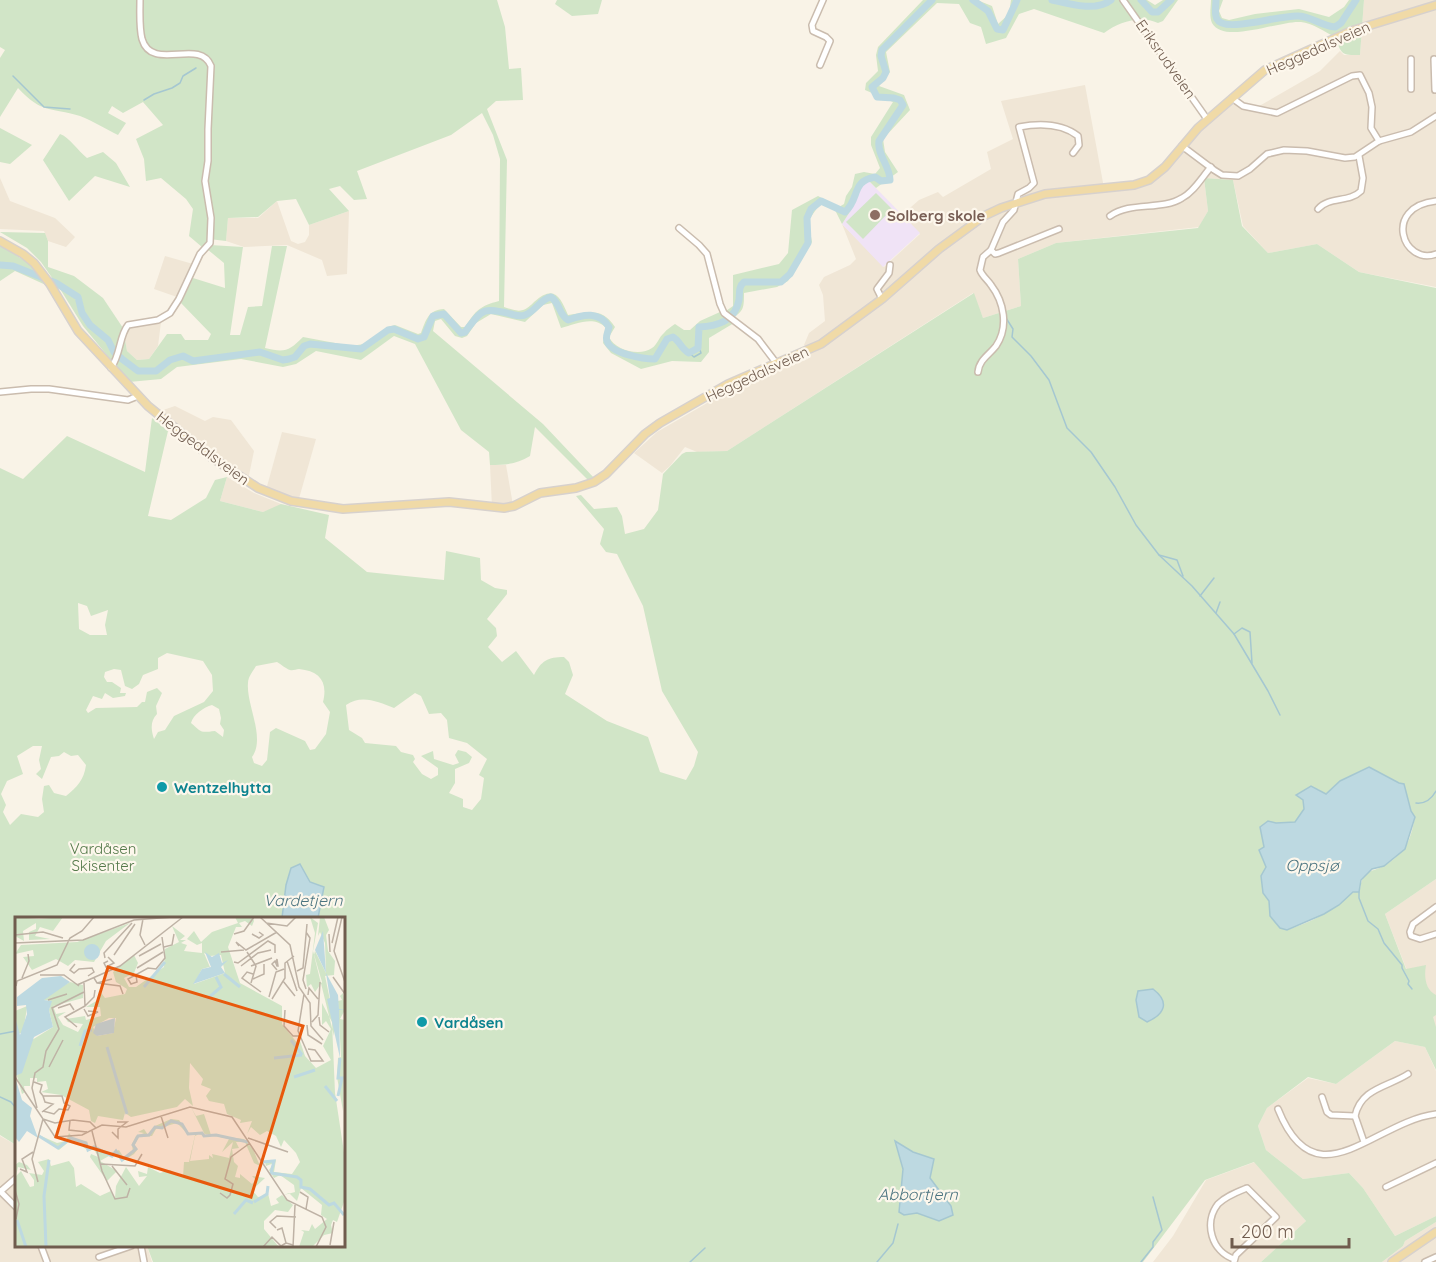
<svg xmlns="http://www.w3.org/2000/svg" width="1436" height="1262" font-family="Quicksand,sans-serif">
  <rect width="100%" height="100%" fill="#f9f3e7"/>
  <g fill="#f0e6d6">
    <path d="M 1364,0 L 1436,0 L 1436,287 L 1359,272 L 1317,244 L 1268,253 L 1243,226 L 1233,180 L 1204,178 L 1208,211 L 1199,227 L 1056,243 L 1018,259 L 1021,306 L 983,318 L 973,293 L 727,451 L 697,452 L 685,447 L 670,466 L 662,473 L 634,453 L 657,432 L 733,388 L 808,359 L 807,348 L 804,345 L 809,333 L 825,321 L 823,295 L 819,285 L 824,277 L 850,265 L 856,259 L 842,224 L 884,267 L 920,234 L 902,215 L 919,200 L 938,192 L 943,197 L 991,169 L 987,152 L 1013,139 L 1001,101 L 1085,85 L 1104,188 L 1149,180 L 1182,146 L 1210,124 L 1207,119 L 1232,98 L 1254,109 L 1320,71 L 1340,51 L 1344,55 L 1360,55 Z"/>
    <path d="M 0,178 L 10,201 L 55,218 L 75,237 L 66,247 L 48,241 L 44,231 L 0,229 Z"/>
    <path d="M 277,201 L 291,241 L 298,244 L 305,242 L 309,235 L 309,225 L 349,211 L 347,274 L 327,276 L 322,260 L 287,245 L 244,247 L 226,241 L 228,218 L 258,218 Z"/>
    <path d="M 165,256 L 193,264 L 177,297 L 154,289 Z"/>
    <path d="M 161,322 L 158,346 L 149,359 L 137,360 L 127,351 L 124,335 L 128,326 Z"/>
    <path d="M 175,406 L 205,421 L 213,417 L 231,420 L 254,451 L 248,480 L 228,468 L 157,412 Z"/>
    <path d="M 282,432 L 316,439 L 298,502 L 266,490 Z"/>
    <path d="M 490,465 L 506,465 L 513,505 L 492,507 Z"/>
    <path d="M 227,477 L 254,493 L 281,504 L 280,506 L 263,512 L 220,501 Z"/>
    <path d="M 1436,879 L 1436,1045 L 1385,914 Z"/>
    <path d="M 1395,1041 L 1425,1047 L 1436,1071 L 1436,1216 L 1395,1236 L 1363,1188 L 1349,1173 L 1303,1179 L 1266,1150 L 1258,1126 L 1267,1108 L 1308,1078 L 1336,1084 Z"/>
    <path d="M 0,1136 L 16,1145 L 16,1246 L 147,1246 L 152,1262 L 0,1262 Z"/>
    <path d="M 1255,1162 L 1306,1221 L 1261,1262 L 1153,1262 L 1173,1236 L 1206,1180 Z"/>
    <path d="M 1436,1222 L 1436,1262 L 1382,1262 L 1403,1246 L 1405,1241 Z"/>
  </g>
  <path fill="#f0e3f6" d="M 868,180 L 920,233 L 883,267 L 842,224 L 853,207 L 860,182 Z"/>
  <g fill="#d1e5c7" fill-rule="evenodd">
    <path d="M 0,0 L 497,0 L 505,27 L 509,69 L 521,68 L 523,100 L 496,101 L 487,109 L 507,160 L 504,307 C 510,309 517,312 523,310 C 527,309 531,305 534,302 C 554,284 560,296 568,315 C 589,312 602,307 615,327 L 609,337 C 615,350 640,357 652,348 C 657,345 659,337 664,333 C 667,329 671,327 675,324 L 684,330 L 690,330 L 700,321 L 720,312 L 734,323 L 709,338 L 709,352 L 701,362 L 672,361 L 641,369 L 611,353 L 603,343 L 606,328 C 594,315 576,324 561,328 L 552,303 L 543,305 L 525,322 L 491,314 L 476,323 L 467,336 L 462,338 L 455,336 L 441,319 L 435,321 L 433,331 L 543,424 L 595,479 L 590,482 L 535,427 L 530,456 C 517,464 505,465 490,465 L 489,452 L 461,430 L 415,344 L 394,336 L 361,360 L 316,351 L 296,364 L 283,367 L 241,359 L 177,367 L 161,379 L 129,382 L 83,326 L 62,292 L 41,262 L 27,248 L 0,232 L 45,233 L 48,241 L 48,267 L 74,276 L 103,298 L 123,328 L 127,351 L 137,360 L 149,359 L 167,334 L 181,334 L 185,340 L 208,340 L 211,334 L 181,303 L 193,278 L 225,288 L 224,263 L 207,249 L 210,245 L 243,247 L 230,335 L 240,335 L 248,307 L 262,306 L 272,246 L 287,246 L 265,348 C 285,353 289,351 303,337 L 351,346 L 364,344 L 388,327 L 395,325 L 418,334 L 421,333 C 426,320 428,310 444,309 L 461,327 L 465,327 C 476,310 480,306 499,301 L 500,159 L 493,135 L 482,113 L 451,135 L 357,171 L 367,199 L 354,200 L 340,186 L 329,189 L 349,211 L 309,225 L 296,199 L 277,201 L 258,217 L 228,218 L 226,241 L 209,239 L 202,247 L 189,236 L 193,209 L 186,199 L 161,178 L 146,181 L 144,159 L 136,139 L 163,125 L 143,102 L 123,113 L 112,106 L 108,113 L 126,123 L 118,135 C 106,129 93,121 80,116 C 50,107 42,114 18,88 L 0,117 L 0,58 L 5,50 L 0,47 Z"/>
    <path d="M 557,0 L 602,0 L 598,14 L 572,16 L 555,4 Z"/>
    <path d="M 923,0 L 977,0 L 992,6 L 998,24 L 1009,14 L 1011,0 L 1147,0 L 1155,5 L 1163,0 L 1178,0 L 1163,21 L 1158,23 C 1140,15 1119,22 1104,33 L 1034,9 L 1019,14 L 1006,38 L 986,44 L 981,27 L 970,23 L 959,4 L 937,3 L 886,52 L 890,72 L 879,86 L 904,95 L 910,110 L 883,139 L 885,152 L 898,172 L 876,188 L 868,180 L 860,183 L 853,207 L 842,224 L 835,210 L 820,204 L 808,221 L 812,242 L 788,281 L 777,287 L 744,293 C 744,308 744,311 731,319 L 723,313 L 733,306 L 733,275 L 779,264 L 788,253 L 792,210 L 818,196 L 839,207 L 844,204 L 846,196 L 852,187 L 855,174 L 864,172 L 875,174 L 880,168 L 871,145 L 871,137 L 893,102 L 865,90 L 866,83 L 878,71 L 876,55 L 878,47 Z"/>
    <path d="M 1211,0 L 1223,0 L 1219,11 L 1222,18 L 1229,20 L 1255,14 L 1299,9 L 1329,17 L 1344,7 L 1349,0 L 1364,0 L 1360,55 C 1341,55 1342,55 1335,37 C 1325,32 1312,23 1301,22 C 1280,20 1224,45 1212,23 C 1209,16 1211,7 1211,0 Z"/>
    <path d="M 0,128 L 32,145 L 10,164 L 0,162 Z"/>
    <path d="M 60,134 C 69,137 78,151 87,158 L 103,152 L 116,163 L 130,187 L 95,176 L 69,201 L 43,160 Z"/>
    <path d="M 1204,178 L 1233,180 L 1242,226 L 1268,253 L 1317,244 L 1359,272 L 1436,288 L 1436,879 L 1385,914 L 1406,969 L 1426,965 C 1424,976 1425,990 1436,995 L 1436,1015 L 1433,1017 L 1436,1027 L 1436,1070 L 1425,1047 L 1395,1041 L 1336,1084 L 1308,1077 L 1267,1108 L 1258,1126 L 1266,1150 L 1303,1179 L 1349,1173 L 1363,1188 L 1395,1236 L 1436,1216 L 1436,1222 L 1405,1241 L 1403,1246 L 1382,1262 L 1261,1262 L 1306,1221 L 1254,1162 L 1205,1180 L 1143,1262 L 153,1262 L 147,1246 L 344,1246 L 344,918 L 318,918 L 324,887 L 310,882 L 284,913 L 282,918 L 16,918 L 16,1145 L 0,1135 L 0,468 L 23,479 L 67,436 L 145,472 L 152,418 L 168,431 L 148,516 L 171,520 L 206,498 L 215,480 L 227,477 L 220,501 L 263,512 L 281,504 L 329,515 L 325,538 L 367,572 L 444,580 L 446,551 L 480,558 L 481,580 L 495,588 L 507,590 L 507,594 L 487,619 L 496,628 L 497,636 L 488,647 L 502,662 L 516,651 L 534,675 C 541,661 548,657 564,657 L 569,662 L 573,675 L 565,694 L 607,721 L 648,737 L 660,772 L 686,780 L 694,766 L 698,752 L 662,691 L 643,606 L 617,554 L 606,552 L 600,544 L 604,529 L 576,496 L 581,495 L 594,509 L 617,507 L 622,516 L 625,534 L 644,529 L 658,510 L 663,474 L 682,454 L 686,452 L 727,451 L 974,293 L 983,318 L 1021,306 L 1018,259 L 1056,243 L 1198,228 L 1208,211 ZM 78,603 L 87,606 L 91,616 L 108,610 L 105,625 L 107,635 L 90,635 L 79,629 ZM 167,653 L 203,661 L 212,675 L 213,691 L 204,702 L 174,716 L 165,730 L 158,732 L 154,739 C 151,730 150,721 157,714 L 156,706 L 162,693 L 157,688 L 147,692 L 145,702 L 142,702 L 137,707 L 96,708 L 88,713 L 86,710 L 93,696 L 102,699 L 105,693 L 113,698 L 125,696 L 126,693 L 120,693 L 121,688 L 112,682 L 107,682 L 104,677 L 105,672 L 114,669 L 121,670 L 125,686 L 132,689 L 139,684 L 143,675 L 158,669 L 158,658 ZM 277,662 C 281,664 286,669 290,670 C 293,671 296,669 299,669 C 320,671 328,682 323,702 L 330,712 L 326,734 L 315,749 L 310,750 L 305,741 L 276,728 L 270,732 L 267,760 L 262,766 L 254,763 L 252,757 C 266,738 246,704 248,683 C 248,677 253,671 256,666 ZM 415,693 L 421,696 L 429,714 L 441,713 L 447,720 L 449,738 L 467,743 L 487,759 L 479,775 L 484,778 L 481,799 L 472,810 L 463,807 L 463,799 L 449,793 L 455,783 L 455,769 L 469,763 L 472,757 L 466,752 L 458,750 L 455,755 L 459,763 L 453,765 L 434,759 L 433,751 L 421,756 L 438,768 L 438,775 L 431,779 L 422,774 L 413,762 L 415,759 L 413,755 L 401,752 L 396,746 L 365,743 L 362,738 L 349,730 L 346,705 C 362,694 378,702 394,708 ZM 212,705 L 219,709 L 221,718 L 220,724 L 224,730 L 223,737 L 215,731 C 199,733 202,732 191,723 C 193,715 204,707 212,705 ZM 33,746 L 42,746 L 39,760 L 41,769 L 36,774 L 42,779 L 51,757 L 59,756 L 64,752 L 71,756 L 78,755 L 86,765 C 84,780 77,787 66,796 L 54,793 L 49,785 L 44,786 L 42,799 L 44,812 L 38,817 L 21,814 L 10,825 L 3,812 L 6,805 L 1,794 L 7,781 L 23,774 L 17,756 ZM 1340,781 L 1404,784 L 1411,811 L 1415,817 C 1413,827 1410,841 1404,849 C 1400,854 1391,862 1385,865 C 1372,873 1363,868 1360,889 C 1350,893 1345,900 1336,906 C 1322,917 1304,924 1287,930 L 1270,916 L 1269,901 L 1263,893 L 1266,867 L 1259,851 L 1264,847 L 1268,821 L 1276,823 L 1295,822 L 1304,810 L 1303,800 L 1297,795 L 1318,789 L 1326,795 ZM 896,1142 L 913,1152 L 934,1159 L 929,1178 L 951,1206 L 939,1221 L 917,1213 L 904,1215 L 899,1212 L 903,1168 Z"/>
    <path d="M 876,193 L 892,209 L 863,239 L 846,222 Z"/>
    <path d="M 0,245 L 33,266 L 48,286 L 15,271 L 0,281 Z"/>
  </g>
  <g fill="#bdd9e1" stroke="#a5c7d1" stroke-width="1.5">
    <path d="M 1369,767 L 1399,783 L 1404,784 L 1411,811 L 1415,817 L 1405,849 L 1384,866 L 1372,869 L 1361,880 L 1359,892 L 1353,892 L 1339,905 L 1324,914 L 1287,930 L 1280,928 L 1270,916 L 1269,901 L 1263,893 L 1261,876 L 1266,867 L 1259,850 L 1264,847 L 1260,827 L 1268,821 L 1276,823 L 1295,822 L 1304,809 L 1303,800 L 1296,795 L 1311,786 L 1326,794 L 1340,781 Z"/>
    <path d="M 300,864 L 310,882 L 324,887 L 318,918 L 282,918 L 286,885 L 291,868 Z"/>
    <path d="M 1153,989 C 1170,1002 1165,1014 1147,1022 L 1139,1017 L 1136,1000 L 1138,991 Z"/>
    <path d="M 895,1141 L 913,1152 L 934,1159 L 930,1178 L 951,1206 L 953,1215 L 939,1221 L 917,1213 L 904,1215 L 899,1212 L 903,1169 Z"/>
  </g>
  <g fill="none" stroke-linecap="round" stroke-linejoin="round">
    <g stroke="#a5c7d1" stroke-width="1.5">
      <path d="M 13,76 L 44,107 L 70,109"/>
      <path d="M 144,100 L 154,94 L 172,88 L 180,83 L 183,76 L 196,68"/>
      <path d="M 1006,318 L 1013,329 L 1012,337 L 1031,356 L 1049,380 L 1067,428 L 1091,452 L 1115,487 L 1136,525 L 1159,555 L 1192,586 L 1234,634 L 1268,691 L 1280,715"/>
      <path d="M 689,353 L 694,357 L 701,353 L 698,344"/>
      <path d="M 1159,555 L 1177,560 L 1183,576"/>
      <path d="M 1200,596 L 1214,578"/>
      <path d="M 1216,613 L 1220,602"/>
      <path d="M 1234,634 L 1242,628 L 1250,632 L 1252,663"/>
      <path d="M 1416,803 C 1425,804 1432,798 1436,791"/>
      <path d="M 1359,892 L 1359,898 L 1368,921 L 1378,929 L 1384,943 L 1402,965 L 1402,968 L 1409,981 L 1408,984 L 1412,989"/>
      <path d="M 0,1034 L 16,1031"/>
      <path d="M 0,1097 L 11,1102 L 16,1108"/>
      <path d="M 690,1262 L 705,1248"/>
      <path d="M 877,1262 L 893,1243 L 898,1224"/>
      <path d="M 1141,1262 L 1153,1247 L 1153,1242 L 1162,1230 L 1153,1197"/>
    </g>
    <g stroke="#bdd9e1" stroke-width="7">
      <path d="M 973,0 L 988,11 L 997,29 L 1003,30 L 1017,0"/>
      <path d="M 1052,0 C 1070,4 1096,12 1111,0"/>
      <path d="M 1141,0 L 1152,12 L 1158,12 L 1171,0"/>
      <path d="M 1216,0 C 1216,6 1214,14 1217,19 C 1224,34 1282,14 1299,16 C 1312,17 1322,26 1335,27 L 1341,23 L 1356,0"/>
      <path d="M 0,265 L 13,266 L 56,283 L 78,297 L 82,313 L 90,325 L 108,340 L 114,352 L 122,359 L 138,371 L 156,371 L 170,360 L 183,356 L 193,361 L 260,352 L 283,360 L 289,359 L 295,357 L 304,346 L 310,344 L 361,349 L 388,330 L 394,329 L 418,339 L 424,337 L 433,316 L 444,314 L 461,333 L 465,332 C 483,309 481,307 511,314 C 515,315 520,317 525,315 C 535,312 540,299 551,297 C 560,303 559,315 568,320 C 584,314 599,311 609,327 C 608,332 605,337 607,341 C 611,354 644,359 655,359 L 667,339 L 673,337 C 680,341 681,349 689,353 L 698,348 L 699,327 C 718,326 735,321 739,300 C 740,293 738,287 744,282 L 781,282 L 790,274 L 808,243 L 807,218 L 811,209 L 821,201 L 845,212 C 860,199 851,181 875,177 L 881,181 L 890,180 C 890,166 877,155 879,141 L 903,105 L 900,100 L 894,98 L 877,97 L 872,87 L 883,78 L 886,72 L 881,56 L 882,50 L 932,0"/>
    </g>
    <defs>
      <g id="minor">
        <path d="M 1123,0 L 1207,119"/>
        <path d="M 1411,59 L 1411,89"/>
        <path d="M 1434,59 L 1435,90"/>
        <path d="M 820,65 L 830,41 L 826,37 L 813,31 L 812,25 L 823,0"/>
        <path d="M 1232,98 L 1243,106 L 1277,113 L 1352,76 L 1360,75 L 1369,93 L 1372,107 L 1371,128 L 1379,141"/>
        <path d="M 1182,146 L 1214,170 L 1222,175 L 1238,176 L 1250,169 L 1267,154 L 1284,150 L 1307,151 L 1345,158 L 1355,157 L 1379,141 L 1411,132 L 1436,116"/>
        <path d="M 1436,201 C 1382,207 1403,266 1436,254"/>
        <path d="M 1318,209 C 1329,196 1349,203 1361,191 L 1363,178 L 1359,156"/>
        <path d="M 1110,216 C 1131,201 1161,211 1182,198 C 1194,192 1202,177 1211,167"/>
        <path d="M 679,228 L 699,245 L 707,254 L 720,304 L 724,313 L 758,339 L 777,364"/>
        <path d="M 1059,229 L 999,253 L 995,254 L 991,250 L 1003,222 L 1014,210 L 1018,194 L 1029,188 L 1034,183 L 1019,127 C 1040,123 1061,123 1078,136 L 1079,145 L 1073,153"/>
        <path d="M 882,299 L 877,289 L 889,273 L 890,265"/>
        <path d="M 111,368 C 121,354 119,336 128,325 L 158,320 L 170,313 L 179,299 L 200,254 L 210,243 L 211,218 L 205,181 L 208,161 L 208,129 L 211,66 C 200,37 152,73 142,39 C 139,27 140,12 140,0"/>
        <path d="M 978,372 C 979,360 989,355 996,346 C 1009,327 1004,302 991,285 C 987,279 982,276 980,270 L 983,257 L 991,250"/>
        <path d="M 0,392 L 31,389 L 49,389 L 128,400 L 138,396"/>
        <path d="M 1436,907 L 1413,924 L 1410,932 L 1411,936 L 1420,939 L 1436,934"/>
        <path d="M 1322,1097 L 1327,1112 L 1331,1115 L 1355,1116"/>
        <path d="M 1278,1109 C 1316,1204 1373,1122 1436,1114"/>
        <path d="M 1364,1142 L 1355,1116 C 1361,1088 1388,1087 1408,1074"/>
        <path d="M 1386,1187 L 1436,1163"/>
        <path d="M 0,1191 L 16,1207"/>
        <path d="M 1,1191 L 16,1178"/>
        <path d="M 41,1246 L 47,1262"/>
        <path d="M 141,1246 L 144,1262"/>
        <path d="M 99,1257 L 131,1246"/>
        <path d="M 1234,1259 C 1212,1252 1203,1223 1218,1204 C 1226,1196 1237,1192 1247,1188 L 1276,1217 L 1236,1255 L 1234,1262"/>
        <path d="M 1425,1262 L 1436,1257"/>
      </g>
      <g id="major">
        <path d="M 0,241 L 23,254 L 34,263 L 50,284 L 78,331 L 148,406 L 211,457 L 258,488 L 291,501 L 343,509 L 449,502 L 504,508 L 514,506 L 540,493 L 576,488 L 594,482 L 606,474 L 645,434 L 660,423 L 728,384 L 821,344 L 882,299 L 939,249 L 984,216 L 1001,208 L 1045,194 L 1134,185 L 1149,180 L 1165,167 L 1198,128 L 1265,70 L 1351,31 L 1436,5"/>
        <path d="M 1392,1262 L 1436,1232"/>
      </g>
    </defs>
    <use href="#minor" stroke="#cabcae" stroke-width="8"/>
    <use href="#major" stroke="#d7d1cd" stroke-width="10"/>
    <use href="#minor" stroke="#fff" stroke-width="5"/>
    <use href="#major" stroke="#f0daa7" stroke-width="7"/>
  </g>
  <circle fill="#8d6e63" stroke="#fdf7ec" stroke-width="2" cx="875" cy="215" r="6"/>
  <g fill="#0f9aa8" stroke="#fdf7ec" stroke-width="2">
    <circle cx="162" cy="787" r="6"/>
    <circle cx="422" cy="1022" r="6"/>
  </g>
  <g text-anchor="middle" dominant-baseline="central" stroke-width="4.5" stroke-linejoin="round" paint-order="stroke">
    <g font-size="15" fill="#705c4e" stroke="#fdf7ec">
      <text transform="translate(1318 48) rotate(-24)">Heggedalsveien</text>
      <text transform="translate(1166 59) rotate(55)">Eriksrudveien</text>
      <text transform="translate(757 374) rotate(-25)">Heggedalsveien</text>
      <text transform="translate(203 448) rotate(37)">Heggedalsveien</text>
    </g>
    <g font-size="15" font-weight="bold" fill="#785e54" stroke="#fdf7ec" text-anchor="start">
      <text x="887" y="215">Solberg skole</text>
    </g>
    <g font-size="15" font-weight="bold" fill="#0d838f" stroke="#fdf7ec" text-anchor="start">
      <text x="174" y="787">Wentzelhytta</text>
      <text x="434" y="1022">Vardåsen</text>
    </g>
    <g font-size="15" fill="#557a4b" stroke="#fdf7ec">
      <text x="103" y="848">Vardåsen<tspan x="103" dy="17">Skisenter</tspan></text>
    </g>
    <g font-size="16" font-style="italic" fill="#4b7480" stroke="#fdf7ec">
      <text x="1312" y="865">Oppsjø</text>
      <text x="303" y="900">Vardetjern</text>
      <text x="918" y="1194">Abbortjern</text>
    </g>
  </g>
  <g transform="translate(15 917)">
    <rect width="330" height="330" fill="#f9f3e7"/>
    <path d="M 0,0 L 24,2 L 48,0 L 38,14 L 25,10 L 20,19 L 35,22 L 14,23 L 14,15 L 21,12 L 21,6 L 8,14 L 9,24 L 0,19 ZM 220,0 L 238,0 L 239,4 L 237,9 L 230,4 L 224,6 L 227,10 L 221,10 L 213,30 L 225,66 L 267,89 L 267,107 L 283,127 L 285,124 L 290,139 L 301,151 L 316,143 L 308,129 L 316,112 L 311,104 L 307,108 L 307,86 L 317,105 L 320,176 L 330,242 L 330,282 L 322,305 L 318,303 L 316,308 L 318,316 L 309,318 L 297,330 L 284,330 L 289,315 L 286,313 L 294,314 L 297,307 L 300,312 L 312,302 L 306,298 L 307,288 L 286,271 L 282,284 L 274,276 L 269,278 L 280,275 L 279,268 L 265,258 L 259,261 L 254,253 L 259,246 L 251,249 L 250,245 L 261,243 L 259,255 L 277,257 L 285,245 L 281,236 L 269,223 L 266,230 L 261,219 L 252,214 L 245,218 L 236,210 L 232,217 L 237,204 L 225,206 L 226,203 L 212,197 L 209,187 L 194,184 L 191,179 L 196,172 L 186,168 L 188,162 L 175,146 L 174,171 L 178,189 L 170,182 L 162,190 L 116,200 L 110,196 L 108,203 L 83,199 L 80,206 L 76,204 L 74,193 L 46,178 L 26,175 L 33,172 L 31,164 L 22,165 L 22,161 L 15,161 L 15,169 L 9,169 L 10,175 L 7,177 L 2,159 L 17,123 L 38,110 L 34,93 L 36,84 L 25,82 L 55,65 L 68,68 L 68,81 L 38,89 L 41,97 L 51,95 L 43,100 L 48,108 L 63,115 L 68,107 L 53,105 L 51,102 L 70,99 L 71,103 L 86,99 L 85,90 L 71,90 L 83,83 L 84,73 L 90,81 L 110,77 L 112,72 L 101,65 L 98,55 L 119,38 L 123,46 L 119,56 L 109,61 L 114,70 L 121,70 L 149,50 L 150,32 L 164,25 L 157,9 L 170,19 L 165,23 L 171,23 L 166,26 L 172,28 L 169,34 L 187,36 L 187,26 L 182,28 L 172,22 L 179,14 L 186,25 L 197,15 L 223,6 ZM 189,36 L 195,39 L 206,38 L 210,56 L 179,67 L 187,52 L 194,50 L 197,55 ZM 94,101 L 101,101 L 98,116 L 82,119 L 78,110 ZM 295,0 L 303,6 L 298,34 L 307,65 L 300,75 L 296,67 L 292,70 L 291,58 L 295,57 L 300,16 ZM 305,0 L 309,0 L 314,13 L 311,18 L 313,34 L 320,44 L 319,58 L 310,59 L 320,107 L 319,119 L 299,38 L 300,34 L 311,56 L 310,26 L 305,15 L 303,19 ZM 115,6 L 91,24 L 79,45 L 60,43 L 53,49 L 41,42 L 17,53 L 8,40 L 19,39 L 18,33 L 0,37 L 6,28 L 62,25 ZM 328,76 L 330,93 L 325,102 L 330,103 L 328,194 L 322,160 L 323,141 L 326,140 L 323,84 L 327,83 L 325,79 ZM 27,83 L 17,93 L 12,91 L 8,115 L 3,117 L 0,94 ZM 176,190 L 181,199 L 189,197 L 196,218 L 229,222 L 238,232 L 245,249 L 239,246 L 230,225 L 221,225 L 224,231 L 217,232 L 219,245 L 223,249 L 220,260 L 225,261 L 225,257 L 237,267 L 241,263 L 237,259 L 250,261 L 237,273 L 243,280 L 250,279 L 252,272 L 256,289 L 264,286 L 261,282 L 267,278 L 278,288 L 273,295 L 260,293 L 249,304 L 249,312 L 264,330 L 0,330 L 0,248 L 4,245 L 12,248 L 16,253 L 3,250 L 1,259 L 6,254 L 15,270 L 19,269 L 19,263 L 14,256 L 27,258 L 29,254 L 23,245 L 34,242 L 36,249 L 54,244 L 59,251 L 61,270 L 66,267 L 85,279 L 96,274 L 100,281 L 101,269 L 111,250 L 124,269 L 132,259 L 124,260 L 123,254 L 132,257 L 133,250 L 145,256 L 155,253 L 168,260 L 169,245 L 174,245 L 180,218 L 173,217 L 162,206 L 141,212 L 137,219 L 124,220 L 119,229 L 122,233 L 119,237 L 108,244 L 101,235 L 85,244 L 102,254 L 92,264 L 75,240 L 76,237 L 83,240 L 79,232 L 74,234 L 68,230 L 70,226 L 56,223 L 44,233 L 24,218 L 42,226 L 51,224 L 54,216 L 60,223 L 72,225 L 73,232 L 79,229 L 96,236 L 104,233 L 109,241 L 118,236 L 117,227 L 121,219 L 129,216 L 123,215 L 129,212 L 133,218 L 140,209 L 156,202 L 164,203 L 174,216 L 190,218 ZM 186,216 L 214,222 L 207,235 L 218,225 L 214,241 L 197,237 L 198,241 L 194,238 L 194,242 L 175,244 L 180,219 Z" fill="#d1e5c7" fill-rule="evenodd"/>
    <path d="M 308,14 L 311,56 L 323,78 L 324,92 L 330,93 L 324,93 L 325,141 L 312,82 L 315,81 L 311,56 L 300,33 ZM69 35a8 8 0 1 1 16 0a8 8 0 1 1-16 0ZM 190,35 L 197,40 L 204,36 L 207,46 L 213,43 L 206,50 L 210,56 L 178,67 L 187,52 L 196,50 ZM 46,59 L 55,65 L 29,83 L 37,84 L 34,93 L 38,110 L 19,120 L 7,156 L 0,159 L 0,99 L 5,118 L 12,97 L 11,88 L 2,89 L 2,80 L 27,61 ZM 100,101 L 99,116 L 82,119 L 78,116 L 81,107 ZM 0,160 L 7,183 L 17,191 L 15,199 L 23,221 L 12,214 L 4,225 L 0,220 Z" fill="#bdd9e1"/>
    <path fill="none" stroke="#bdd9e1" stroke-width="3" d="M 209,57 L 225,70M 129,70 L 150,45M 192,82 L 206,70 L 201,60M 276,123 L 287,138M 65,129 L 70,114 L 77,113M 92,130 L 112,197M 259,141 L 287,138M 279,160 L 300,153M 310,169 L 322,184M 323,179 L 327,161 L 323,161 L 325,141M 24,219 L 43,231 L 56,221 L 71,226 L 73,233 L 79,230 L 97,239 L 101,234 L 107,243 L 121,232 L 118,228 L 123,219 L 134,218 L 140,210 L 147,211 L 156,204 L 167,207 L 173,217 L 187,216 L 189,219 L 201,218 L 233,225M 247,245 L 259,244 L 256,256 L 282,260 L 286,263 L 286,270 L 295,272 L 314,288 L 319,286 L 329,298M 239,285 L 252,277 L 253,269M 219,297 L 231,283 L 238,286M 2,303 L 11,330M 31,330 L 29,279 L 34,243"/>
    <path fill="none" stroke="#beb2a5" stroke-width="1.5" d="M 245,0 L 275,28 L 284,70 L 295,86 L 296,109 L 308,123M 327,0 L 319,34 L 330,65M 128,2 L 125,18 L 130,28M 251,6 L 272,9 L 281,0M 219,17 L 229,14 L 239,0M 237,17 L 244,21 L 248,18 L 244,15M 314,17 L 315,35M 0,18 L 28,15 L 48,21M 0,26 L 68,23 L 119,3 L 158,0M 317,26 L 323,0M 224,29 L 221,25 L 231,33 L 262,15M 149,30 L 157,28 L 159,17M 206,35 L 229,33M 232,35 L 241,49 L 236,66M 99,38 L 120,7M 124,39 L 146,27M 93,40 L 99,46 L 91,50 L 89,46 L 93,44M 90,41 L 89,36 L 117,6M 272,44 L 282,74M 219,45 L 223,46 L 253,24 L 260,28 L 260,36M 261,46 L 262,42 L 263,49 L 262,49 L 260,44 L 257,47 L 262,53M 60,47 L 55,53 L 59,56 L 64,52 L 77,51 L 79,55 L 73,59M 226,49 L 243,36 L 256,33M 236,49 L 257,41M 122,51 L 148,35M 282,54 L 288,51 L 292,7M 238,57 L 232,55 L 227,61 L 246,75M 25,58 L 49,58 L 64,69M 121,58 L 122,65 L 116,67 L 113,62 L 133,51 L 141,52 L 150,41 L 147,20M 318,60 L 330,77M 7,61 L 14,44 L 13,37M 79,61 L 82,66 L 97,62M 238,62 L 249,57 L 249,47M 268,64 L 280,79M 82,66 L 105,69 L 108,77M 62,68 L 105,49 L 168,0M 1,69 L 2,64 L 42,48 L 55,21 L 67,14 L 79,0M 291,72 L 288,63 L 295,21 L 291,15M 289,77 L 283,114 L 296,144 L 308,144 L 300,133 L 293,132M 293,78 L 294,71 L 303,82M 254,80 L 261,55 L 269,52M 257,82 L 270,61 L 270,46 L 279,39M 33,83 L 52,77M 70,89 L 79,80 L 80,73M 43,91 L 55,87 L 59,93M 69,92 L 73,99 L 83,95 L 73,94M 270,93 L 269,109 L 278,119 L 285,119M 304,100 L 305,108 L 314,115M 297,105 L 303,98 L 305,65M 292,108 L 293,118 L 307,127M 62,110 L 50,100 L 70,89 L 69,66M 34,150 L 48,123M 0,160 L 40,220 L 67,218 L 87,208 L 111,210 L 175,190 L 217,200 L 272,283 L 307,300 L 311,310 L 301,330M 19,165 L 27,168 L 25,175 L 28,179 L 47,179 L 49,186 L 55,189 L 53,193 L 44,192 L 39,197 L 28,194M 22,191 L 17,171 L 20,156 L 28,150 L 31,134 L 44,112 L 37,91 L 69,75M 27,195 L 38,187 L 30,185 L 28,179M 146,199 L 153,221M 55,204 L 54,213 L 72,215M 77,214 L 87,254 L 100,282 L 112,280 L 115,271M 97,215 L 103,221 L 103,212 L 112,205 L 102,205M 233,221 L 273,235M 86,247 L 120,249 L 127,237M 97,249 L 112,268M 5,252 L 12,255 L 7,242 L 18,235M 23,265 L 17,242 L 28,202 L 40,206 L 58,203 L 75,205 L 81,211M 0,273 L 4,287 L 1,302M 285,275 L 293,280 L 291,292M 205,276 L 212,281 L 215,278 L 218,267 L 210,262 L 216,240 L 235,226M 261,311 L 255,305 L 262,299 L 281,300M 262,313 L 267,311 L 271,326 L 278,328M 315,328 L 319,305M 248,330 L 257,320 L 266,329 L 271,326M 278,330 L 280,288"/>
    <path fill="#e8590c" fill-opacity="0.15" stroke="#e8590c" stroke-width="3" d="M 93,50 L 288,109 L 236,280 L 41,220 Z"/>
    <rect width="330" height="330" fill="none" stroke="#705c4e" stroke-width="3"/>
  </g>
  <path d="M1232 1238v9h117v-9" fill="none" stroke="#705c4e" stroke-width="3"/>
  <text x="1241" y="1238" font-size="18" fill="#705c4e" stroke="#fdf7ec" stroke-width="4.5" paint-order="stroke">200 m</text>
</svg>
